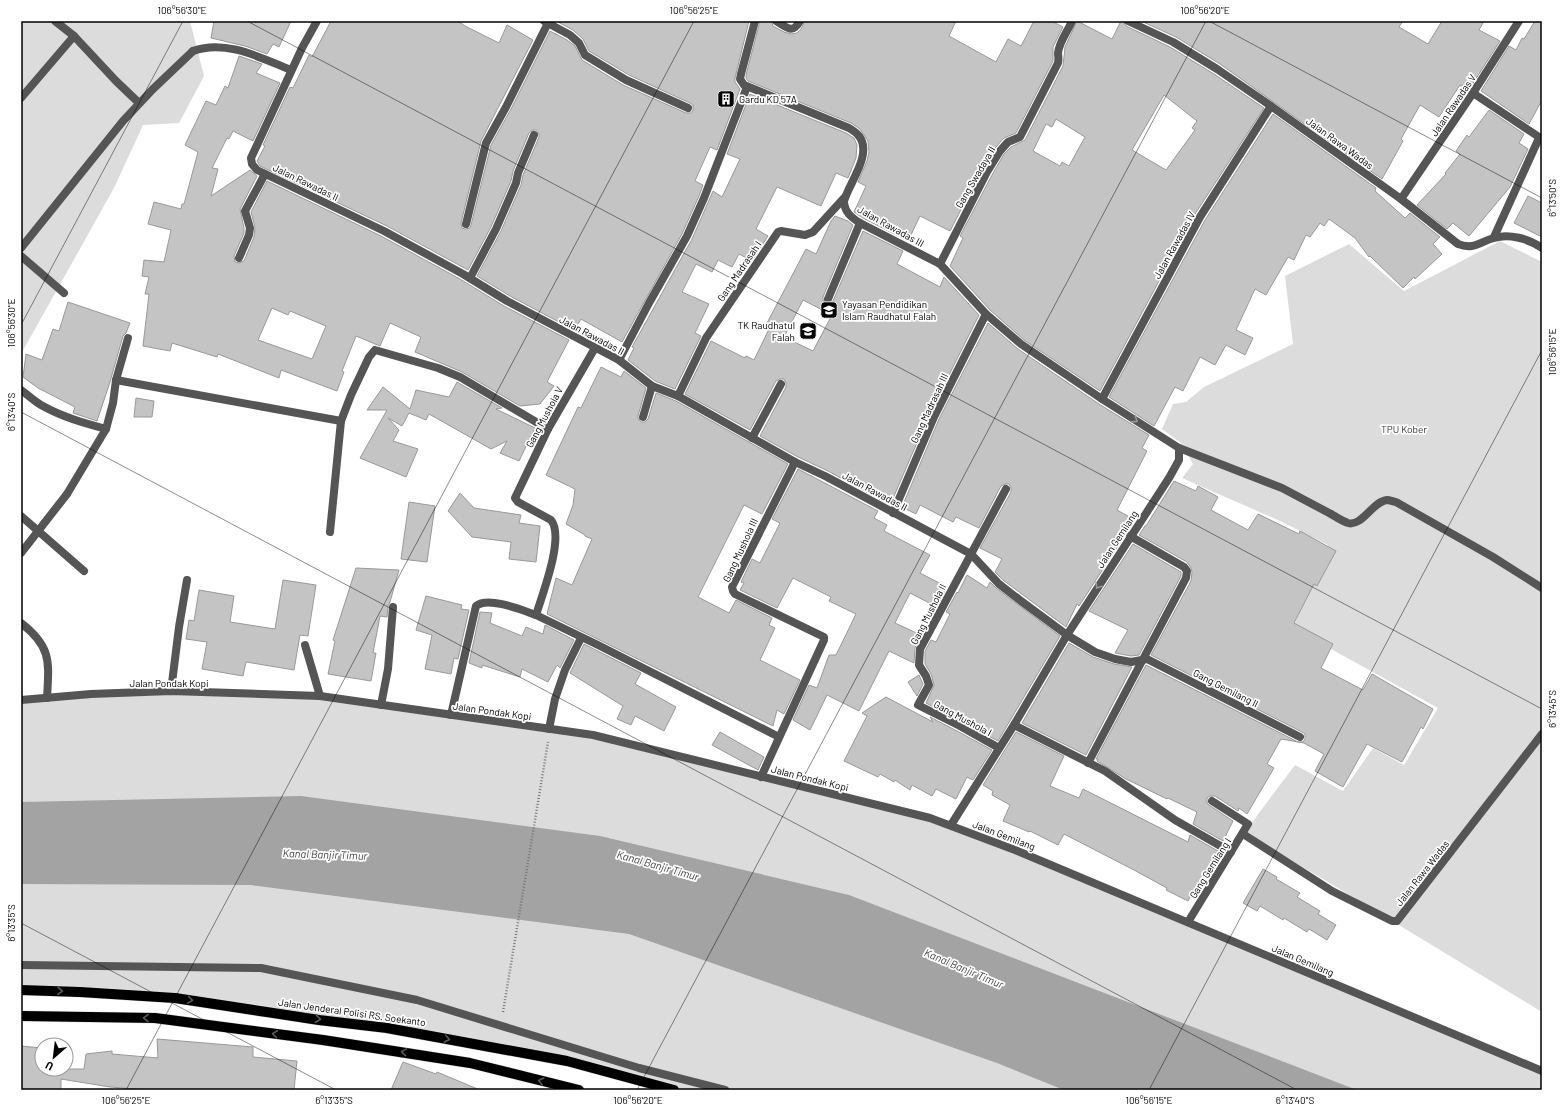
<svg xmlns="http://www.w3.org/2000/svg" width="1563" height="1111" font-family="Barlow,sans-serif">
  <rect width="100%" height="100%" fill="#fff"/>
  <g fill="#dcdcdc">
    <path d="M 21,21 L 190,21 L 204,76 L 179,123 L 143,125 L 114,188 L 21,354 Z"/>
    <path d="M 1500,241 L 1542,262 L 1542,1012 L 1328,882 L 1244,833 L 1295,765 L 1343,791 L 1373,748 L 1404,765 L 1438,708 L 1293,628 L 1328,545 L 1278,520 L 1182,478 L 1193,464 L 1181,443 L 1162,429 L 1173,404 L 1186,402 L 1204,387 L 1293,344 L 1285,276 L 1349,244 L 1404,291 Z"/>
    <path d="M 171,691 L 320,696 L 549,729 L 930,818 L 1542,1071 L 1542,1090 L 674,1090 L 567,1061 L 175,998 L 21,990 L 21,700 Z"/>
  </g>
  <path fill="#a3a3a3" d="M 301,796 L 600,836 L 849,895 L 1357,1090 L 1064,1090 L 997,1063 L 629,934 L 251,885 L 21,884 L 21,802 Z"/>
  <g fill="#c4c4c4" stroke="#999" fill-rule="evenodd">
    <path d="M 214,21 L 291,21 L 279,47 L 273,44 L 267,54 L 245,46 L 211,38 Z"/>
    <path d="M 331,21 L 458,21 L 465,26 L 499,43 L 507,25 L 533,40 L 481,141 L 461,223 L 462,228 L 465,229 L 470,228 L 471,225 L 491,145 L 511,109 L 550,31 L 567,40 L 575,46 L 582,60 L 623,85 L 686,113 L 691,113 L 693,110 L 693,105 L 690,103 L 629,75 L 589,51 L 583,39 L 573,30 L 556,21 L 749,21 L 735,78 L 735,82 L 740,89 L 717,150 L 710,147 L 695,181 L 703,185 L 699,196 L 682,234 L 622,342 L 581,319 L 574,330 L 510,296 L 477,276 L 501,231 L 521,185 L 523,175 L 539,137 L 539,134 L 536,130 L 533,130 L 529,133 L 513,171 L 511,181 L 491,227 L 468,270 L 387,226 L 260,166 L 257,161 L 265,146 L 263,145 L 290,87 L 293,88 L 309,55 L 312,57 Z"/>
    <path d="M 760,21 L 771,21 L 773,26 L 784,32 L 791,34 L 797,33 L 801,29 L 805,21 L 956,21 L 949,36 L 996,62 L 1008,39 L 1021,46 L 1034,21 L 1051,21 L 1063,27 L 1053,47 L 1053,61 L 1016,133 L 1004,138 L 995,148 L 982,169 L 950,231 L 920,216 L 908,241 L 863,218 L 854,212 L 866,186 L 858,182 L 867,161 L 869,152 L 868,141 L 860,129 L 851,123 L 748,81 L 746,78 L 746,75 Z"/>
    <path d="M 1077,21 L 1112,39 L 1121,21 L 1123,21 L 1126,26 L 1170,47 L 1214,74 L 1264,108 L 1195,214 L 1100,391 L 1024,340 L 990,310 L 950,266 L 963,238 L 960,236 L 992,175 L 1004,154 L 1011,147 L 1025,140 L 1063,66 L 1065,47 ZM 1164,95 L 1197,121 L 1192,128 L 1195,130 L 1166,170 L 1132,150 ZM 1056,119 L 1085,137 L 1069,166 L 1062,162 L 1060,166 L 1033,151 L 1046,124 L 1052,127 Z"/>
    <path d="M 1141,21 L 1403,21 L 1399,27 L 1428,44 L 1442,21 L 1484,21 L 1479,30 L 1500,41 L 1470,88 L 1465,85 L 1464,87 L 1460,85 L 1439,117 L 1420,105 L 1401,139 L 1403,141 L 1382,179 L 1220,64 L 1176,37 Z"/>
    <path d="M 1535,21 L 1542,21 L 1542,100 L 1529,124 L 1481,91 L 1509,46 L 1516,50 L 1522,38 L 1524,39 Z"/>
    <path d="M 239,56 L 262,64 L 256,73 L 280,83 L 253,141 L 233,131 L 229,139 L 227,138 L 212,168 L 218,169 L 211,196 L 250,170 L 257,176 L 240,209 L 244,228 L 244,233 L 234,256 L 235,262 L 239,263 L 244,261 L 254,237 L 255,227 L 251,212 L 267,181 L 381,236 L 460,279 L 504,306 L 569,340 L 547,382 L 554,386 L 540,404 L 520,406 L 462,372 L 415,352 L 421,337 L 390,323 L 380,346 L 356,336 L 342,371 L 344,372 L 337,391 L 281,370 L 279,378 L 218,354 L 217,357 L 172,343 L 170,351 L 143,346 L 149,294 L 145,294 L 149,277 L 142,276 L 144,260 L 164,262 L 171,230 L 148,224 L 154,202 L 181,209 L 182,204 L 184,204 L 198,152 L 185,145 L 206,101 L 216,105 L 225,86 L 228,88 ZM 272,308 L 288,315 L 290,311 L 326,326 L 312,359 L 258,340 Z"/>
    <path d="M 750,94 L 846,133 L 854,138 L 857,145 L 856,158 L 848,178 L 836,173 L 821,206 L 777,187 L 756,229 L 768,236 L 752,261 L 739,254 L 732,267 L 718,260 L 712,272 L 696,264 L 682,292 L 709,304 L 695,333 L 701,336 L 675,389 L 655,381 L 628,360 L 634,348 L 632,347 L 692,239 L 713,191 L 722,197 L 740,159 L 727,154 Z"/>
    <path d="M 1489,110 L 1524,134 L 1519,143 L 1528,149 L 1510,187 L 1469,236 L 1453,223 L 1447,229 L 1417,205 L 1446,174 L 1445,173 L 1460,154 L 1456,151 L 1467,135 L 1469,137 Z"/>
    <path d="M 1273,114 L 1376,188 L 1375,191 L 1405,218 L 1410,213 L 1440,237 L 1433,244 L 1442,254 L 1415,279 L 1414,277 L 1403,288 L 1370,256 L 1369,257 L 1355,238 L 1329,219 L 1324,226 L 1320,223 L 1310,237 L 1306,235 L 1294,260 L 1288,257 L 1266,295 L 1255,289 L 1236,330 L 1253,338 L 1245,355 L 1226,345 L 1215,365 L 1200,357 L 1183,391 L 1175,387 L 1154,426 L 1109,397 L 1205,220 Z"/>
    <path d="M 1528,196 L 1542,203 L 1542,237 L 1514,223 Z"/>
    <path d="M 835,216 L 848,221 L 853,225 L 823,297 L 823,300 L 826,304 L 829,304 L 833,301 L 863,231 L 903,251 L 897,264 L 940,287 L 944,277 L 979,315 L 929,415 L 891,503 L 884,499 L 883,501 L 828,471 L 798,457 L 760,436 L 786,387 L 786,383 L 784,379 L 780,379 L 776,381 L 750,430 L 685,394 L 711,341 L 745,358 L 746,356 L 754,360 L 771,325 L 767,323 L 806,249 L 816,254 L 831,221 ZM 803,300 L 832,315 L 813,351 L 784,337 Z"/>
    <path d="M 68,302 L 130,323 L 126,333 L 123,336 L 110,382 L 97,421 L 73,413 L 75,407 L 38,388 L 23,377 L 26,354 L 42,360 L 53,329 L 59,331 Z"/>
    <path d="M 988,323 L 1018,349 L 1099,404 L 1149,435 L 1142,448 L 1147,451 L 1117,510 L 1135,520 L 1079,606 L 1077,604 L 1066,627 L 1003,580 L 995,572 L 1002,559 L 980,548 L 1011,492 L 1011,488 L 1009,484 L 1005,484 L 1001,486 L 979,528 L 956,517 L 953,522 L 920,505 L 916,514 L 902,507 L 939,419 Z"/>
    <path d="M 601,367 L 621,377 L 624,371 L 646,388 L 638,416 L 638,419 L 641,422 L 645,422 L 648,419 L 656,393 L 676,401 L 788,464 L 762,514 L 744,505 L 698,597 L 729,613 L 736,600 L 772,618 L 769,625 L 775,628 L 760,660 L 800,680 L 784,714 L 777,710 L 773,726 L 547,614 L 556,578 L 572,585 L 592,539 L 585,536 L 585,535 L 566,524 L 573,505 L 575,489 L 546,475 L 578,407 L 581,408 Z"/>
    <path d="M 457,382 L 502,408 L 496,409 L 535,428 L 519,461 L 500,453 L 507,441 L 491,449 L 429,414 L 426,420 L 409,413 L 402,426 L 388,418 L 399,430 L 393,441 L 418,449 L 406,477 L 360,458 L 387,410 L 367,410 L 383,387 L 410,409 L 416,390 L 449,397 Z"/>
    <path d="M 136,398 L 154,401 L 152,417 L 134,417 Z"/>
    <path d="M 798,469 L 878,511 L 874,518 L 887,525 L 884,531 L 930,555 L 920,573 L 947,587 L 937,607 L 910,593 L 895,623 L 921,635 L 915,648 L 914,663 L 889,651 L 859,711 L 827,695 L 810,730 L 793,720 L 809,685 L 817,688 L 829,655 L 836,655 L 856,614 L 829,601 L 831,597 L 793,578 L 777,608 L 740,590 L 744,583 L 741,582 L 752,559 L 760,563 L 780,523 L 772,519 Z"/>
    <path d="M 1174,481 L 1196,491 L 1198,486 L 1218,497 L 1211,510 L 1248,530 L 1258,514 L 1299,534 L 1300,531 L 1336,551 L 1317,586 L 1314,584 L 1294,623 L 1333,644 L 1321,668 L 1363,690 L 1372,674 L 1433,709 L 1423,729 L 1421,727 L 1402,762 L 1367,744 L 1343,787 L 1315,771 L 1324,754 L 1304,743 L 1281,739 L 1267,764 L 1274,768 L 1247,814 L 1239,808 L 1238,811 L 1215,796 L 1210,796 L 1207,798 L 1207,803 L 1209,805 L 1233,821 L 1223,841 L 1193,824 L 1197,812 L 1168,798 L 1167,799 L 1126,779 L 1097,761 L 1098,759 L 1096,759 L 1146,665 L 1298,742 L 1303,742 L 1305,739 L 1305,734 L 1302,732 L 1151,655 L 1191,581 L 1192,572 L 1191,568 L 1187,562 L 1139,535 L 1145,526 L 1146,526 Z"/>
    <path d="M 460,493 L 474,508 L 521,515 L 519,523 L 540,526 L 536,562 L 509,559 L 511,542 L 472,537 L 448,511 Z"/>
    <path d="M 409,502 L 435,506 L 427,562 L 401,559 Z"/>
    <path d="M 1133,544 L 1181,572 L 1181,576 L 1139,655 L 1131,656 L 1115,653 L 1128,630 L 1089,611 Z"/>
    <path d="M 356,568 L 399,570 L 390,602 L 388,606 L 387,617 L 380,616 L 373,653 L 376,653 L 371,681 L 328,674 L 335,641 L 333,640 Z"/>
    <path d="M 967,575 L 987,588 L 990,582 L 996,588 L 1060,636 L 998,741 L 926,703 L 934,685 L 931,674 L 925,664 L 925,651 L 931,640 L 936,642 L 950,614 L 946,612 L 957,592 L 958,593 Z"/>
    <path d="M 283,580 L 316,585 L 308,636 L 300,635 L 294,670 L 246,662 L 243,676 L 202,669 L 207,642 L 186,639 L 189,620 L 194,621 L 199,590 L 234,596 L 230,622 L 275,629 Z"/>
    <path d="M 426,596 L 462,605 L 461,609 L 469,610 L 458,659 L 454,658 L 451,674 L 425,669 L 432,635 L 416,630 Z"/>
    <path d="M 480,612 L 492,613 L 490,623 L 522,636 L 526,627 L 543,634 L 545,625 L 574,640 L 560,668 L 557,665 L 548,682 L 522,669 L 520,677 L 482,665 L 482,668 L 469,663 Z"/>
    <path d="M 1069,643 L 1093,657 L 1114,664 L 1132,667 L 1086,755 L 1022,723 Z"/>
    <path d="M 584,644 L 641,673 L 635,684 L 676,707 L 664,731 L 635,716 L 631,725 L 617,719 L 623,706 L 570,673 Z"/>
    <path d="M 919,675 L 923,684 L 917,696 L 908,682 Z"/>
    <path d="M 886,697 L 933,722 L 930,717 L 957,731 L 992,750 L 973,780 L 967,777 L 956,799 L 936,789 L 932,796 L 912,785 L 910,790 L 895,780 L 894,782 L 880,774 L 878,777 L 844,761 L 867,716 L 862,713 Z"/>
    <path d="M 720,732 L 764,757 L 758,770 L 712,745 Z"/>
    <path d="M 1016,732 L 1064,756 L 1050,786 L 1079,798 L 1083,789 L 1188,842 L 1190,835 L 1218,851 L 1198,888 L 1195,887 L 1188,901 L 1166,890 L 1167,888 L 1134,870 L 1064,834 L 1058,845 L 1030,831 L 1029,832 L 1003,821 L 1010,805 L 992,795 L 993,791 L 983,785 Z"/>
    <path d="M 1263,869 L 1277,877 L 1276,879 L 1300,893 L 1297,897 L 1320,911 L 1318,914 L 1336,925 L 1327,940 L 1309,929 L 1307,932 L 1284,918 L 1283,920 L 1260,906 L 1257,911 L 1243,903 Z"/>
    <path d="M 157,1039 L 253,1047 L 253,1057 L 297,1061 L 294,1090 L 148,1090 L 110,1087 L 61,1079 L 61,1090 L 21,1090 L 21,1046 L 42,1048 L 39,1069 L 84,1069 L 86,1054 L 112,1051 L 112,1054 L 158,1058 Z"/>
    <path d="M 403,1062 L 436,1074 L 437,1072 L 480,1090 L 391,1090 Z"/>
  </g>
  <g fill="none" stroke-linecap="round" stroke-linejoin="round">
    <defs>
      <g id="primary">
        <path d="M 21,990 L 80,992 L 175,998 L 319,1020 L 387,1028 L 567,1061 L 674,1090"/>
        <path d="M 21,1016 L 155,1018 L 323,1040 L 470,1063 L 579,1090"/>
      </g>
    </defs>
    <use href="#primary" stroke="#dbdbdb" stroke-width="11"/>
    <path stroke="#777" stroke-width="2.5" stroke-dasharray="1 2" stroke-linecap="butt" d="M 503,1012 L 548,742"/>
    <g stroke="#555" stroke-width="8">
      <path d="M 55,21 L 74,36 L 116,81 L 139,103"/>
      <path d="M 21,98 L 74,36"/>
      <path d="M 21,248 L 123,121 L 153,89 L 193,51"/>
      <path d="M 21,256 L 64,293"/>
      <path d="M 1331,514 C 1336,517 1342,521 1348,523 C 1362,527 1373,501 1387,500 C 1390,500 1394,502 1396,502 L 1493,557 L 1542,588"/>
      <path d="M 21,516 L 84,571"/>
      <path d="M 21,553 L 67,494"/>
      <path d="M 21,623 C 52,647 49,662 47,698"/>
      <path d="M 305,645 L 320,696"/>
      <path d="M 171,691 L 179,627 L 187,580"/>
      <path d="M 1243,834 L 1332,891 L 1392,921 L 1397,921 L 1542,734"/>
    </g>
    <g stroke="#555" stroke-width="8">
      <path d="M 317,21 L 302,48 L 251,158 L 252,164 L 257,170 L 384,231 L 463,274 L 507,301 L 619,360 L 652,386 L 678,396 L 795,462 L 825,476 L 971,554 L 999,584 L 1021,601 L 1067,635 L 1095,652 L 1115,659 L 1131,662 L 1147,659 L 1300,737"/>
      <path d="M 544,21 L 570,35 L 579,43 L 585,55 L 626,80 L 688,108"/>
      <path d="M 755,21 L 741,74 L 740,79 L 744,85 L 849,128 C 852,130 856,132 859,136 C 873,154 849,183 844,201 C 844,212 852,218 860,223 L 940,264 L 986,314 L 1021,344 L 1102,399 L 1179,448 L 1179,460 L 1169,478 L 1067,635 L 1014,725 L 951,825"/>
      <path d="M 776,21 C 787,27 792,35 800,21"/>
      <path d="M 1128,21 L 1173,42 L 1217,69 L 1271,106 L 1401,199 L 1458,244 C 1474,250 1479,242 1494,238 C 1509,233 1529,239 1542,248"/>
      <path d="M 193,51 C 226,39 261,58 291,70"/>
      <path d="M 1473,93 L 1542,139"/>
      <path d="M 1401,199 L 1473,93 L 1519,21"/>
      <path d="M 466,224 L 486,143 L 506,107 L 549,21"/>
      <path d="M 1494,237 L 1539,138"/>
      <path d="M 239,258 L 249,235 L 250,228 L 245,211 L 265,174"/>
      <path d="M 940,264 L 987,172 L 1000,151 L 1008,142 L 1020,137 L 1058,63 C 1059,58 1058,56 1058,53 C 1059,42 1068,31 1072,21"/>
      <path d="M 470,278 L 496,229 L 516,183 L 518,173 L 534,135"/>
      <path d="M 828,299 L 860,223"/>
      <path d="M 595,348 L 548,429 L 515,498 L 518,502 L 551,520 C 565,537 542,595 536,615 L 598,645 L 779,737"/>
      <path d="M 619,360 L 649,303 L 687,236 L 704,198 L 747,87"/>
      <path d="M 116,380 L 128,338"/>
      <path d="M 21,390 C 28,395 34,401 41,405 C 62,417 84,423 106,429"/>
      <path d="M 678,396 L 706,338 L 778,232 L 781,231 L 805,235 L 813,232 L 845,197"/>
      <path d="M 1102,399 L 1200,217 L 1271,106"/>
      <path d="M 643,417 L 652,386"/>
      <path d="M 752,438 L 781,384"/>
      <path d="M 1179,448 L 1282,488 L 1331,514"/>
      <path d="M 67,494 L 106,429 L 113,403 L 116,380 L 341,421"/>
      <path d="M 893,513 L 934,417 L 986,314"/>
      <path d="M 330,532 L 341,421 L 351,395 L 369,357 L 375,350 L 438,368 L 460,377 L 548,429"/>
      <path d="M 21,700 L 91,694 L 171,691 L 320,696 L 593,735 L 930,818 L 1015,850 L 1542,1071"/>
      <path d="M 381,705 L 388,669 L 393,607"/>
      <path d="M 451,715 L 476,606 C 488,596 522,610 536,615"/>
      <path d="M 1014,725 L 1105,771 L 1175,820 L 1231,852"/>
      <path d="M 549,729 L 555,699 L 565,670 L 581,638"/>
      <path d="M 999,748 L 960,726 L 918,705 L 929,685 L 926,676 L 919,665 L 920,649 L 1006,489"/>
      <path d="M 1088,763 L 1186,578 L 1187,571 L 1184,567 L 1130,536"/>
      <path d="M 761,777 L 824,640 L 824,637 L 735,594 L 733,591 L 732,587 L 795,462"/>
      <path d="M 1188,922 L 1248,824 L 1212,801"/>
      <path d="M 21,965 L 261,968 L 417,1000 L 639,1068 L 725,1090"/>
    </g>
    <use href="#primary" stroke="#000" stroke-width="10"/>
  </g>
  <defs><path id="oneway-chevron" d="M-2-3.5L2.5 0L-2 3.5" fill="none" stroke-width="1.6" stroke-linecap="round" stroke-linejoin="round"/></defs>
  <g stroke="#999">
    <use href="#oneway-chevron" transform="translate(1135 420) rotate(33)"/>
    <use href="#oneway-chevron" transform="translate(1098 586) rotate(123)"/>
  </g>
  <g stroke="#595959">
    <use href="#oneway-chevron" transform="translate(60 991) rotate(2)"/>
    <use href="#oneway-chevron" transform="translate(190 1000) rotate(8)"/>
    <use href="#oneway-chevron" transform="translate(146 1018) rotate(-179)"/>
    <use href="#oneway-chevron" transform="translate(318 1019) rotate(8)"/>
    <use href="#oneway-chevron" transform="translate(275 1034) rotate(-173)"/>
    <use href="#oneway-chevron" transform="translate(447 1039) rotate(11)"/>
    <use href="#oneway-chevron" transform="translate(404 1052) rotate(-171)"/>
    <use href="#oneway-chevron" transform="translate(541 1081) rotate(-166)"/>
  </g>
  <path fill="none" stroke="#000" stroke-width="1" stroke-opacity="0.45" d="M 247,21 L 1542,709M 1209,21 L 1542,198M 21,325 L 183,21M 21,412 L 1297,1090M 21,923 L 336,1090M 126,1090 L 694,21M 637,1090 L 1206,21M 1149,1090 L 1542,350"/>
  <defs>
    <symbol id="building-square" viewBox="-11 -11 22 22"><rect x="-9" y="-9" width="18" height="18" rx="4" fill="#000" stroke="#fff"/><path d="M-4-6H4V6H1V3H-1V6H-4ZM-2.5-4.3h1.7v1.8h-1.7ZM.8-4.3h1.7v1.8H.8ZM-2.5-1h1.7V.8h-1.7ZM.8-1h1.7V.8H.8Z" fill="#fff"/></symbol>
    <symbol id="school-square" viewBox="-11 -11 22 22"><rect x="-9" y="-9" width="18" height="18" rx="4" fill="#000" stroke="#fff"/><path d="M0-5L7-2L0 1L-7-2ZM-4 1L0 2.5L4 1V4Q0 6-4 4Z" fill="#fff"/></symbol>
  </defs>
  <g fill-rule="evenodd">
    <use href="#building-square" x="716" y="89" width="20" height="20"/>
    <use href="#school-square" x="819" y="300" width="20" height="20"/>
    <use href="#school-square" x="798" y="321" width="20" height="20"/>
  </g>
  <g text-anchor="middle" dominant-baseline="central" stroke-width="3.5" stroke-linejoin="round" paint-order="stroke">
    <g font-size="10" fill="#000" stroke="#fff" text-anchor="start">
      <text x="739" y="99">Gardu KD 57A</text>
      <text x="842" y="304">Yayasan Pendidikan<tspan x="842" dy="12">Islam Raudhatul Falah</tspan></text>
      <text x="795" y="325" text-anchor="end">TK Raudhatul<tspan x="795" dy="12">Falah</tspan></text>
    </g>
    <g font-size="10" fill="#000" stroke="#fff">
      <text transform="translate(1453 105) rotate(-56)">Jalan Rawadas V</text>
      <text transform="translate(1340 143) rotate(36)">Jalan Rawa Wadas</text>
      <text transform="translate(975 177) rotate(-60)">Gang Swadaya II</text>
      <text transform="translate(306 182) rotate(26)">Jalan Rawadas II</text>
      <text transform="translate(891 226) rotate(29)">Jalan Rawadas III</text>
      <text transform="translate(1174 245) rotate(-61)">Jalan Rawadas IV</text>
      <text transform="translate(739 271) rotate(-56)">Gang Madrasah I</text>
      <text transform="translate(592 335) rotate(28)">Jalan Rawadas II</text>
      <text transform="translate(929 408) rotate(-65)">Gang Madrasah III</text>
      <text transform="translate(544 417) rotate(-62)">Gang Mushola V</text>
      <text transform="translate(875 491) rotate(28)">Jalan Rawadas II</text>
      <text transform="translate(1117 539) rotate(-57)">Jalan Gemilang</text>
      <text transform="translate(740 550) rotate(-65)">Gang Mushola III</text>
      <text transform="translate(928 614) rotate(-63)">Gang Mushola II</text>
      <text x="169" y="683">Jalan Pondak Kopi</text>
      <text transform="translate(1226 688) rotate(27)">Gang Gemilang II</text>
      <text transform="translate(492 711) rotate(8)">Jalan Pondak Kopi</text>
      <text transform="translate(963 718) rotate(28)">Gang Mushola I</text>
      <text transform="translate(810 778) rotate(14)">Jalan Pondak Kopi</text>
      <text transform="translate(1004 835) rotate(21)">Jalan Gemilang</text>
      <text transform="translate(1210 868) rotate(-58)">Gang Gemilang I</text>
      <text transform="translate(1422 873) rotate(-52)">Jalan Rawa Wadas</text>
      <text transform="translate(1303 960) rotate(23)">Jalan Gemilang</text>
      <text transform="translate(352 1012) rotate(8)">Jalan Jenderal Polisi RS. Soekanto</text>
    </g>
    <g font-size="10" fill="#333" stroke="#fff">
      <text x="1404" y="429">TPU Kober</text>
    </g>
    <g font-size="11" font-style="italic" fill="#444" stroke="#fff">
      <text transform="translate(325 854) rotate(2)">Kanal Banjir Timur</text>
      <text transform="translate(658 865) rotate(16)">Kanal Banjir Timur</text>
      <text transform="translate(964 968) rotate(23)">Kanal Banjir Timur</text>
    </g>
  </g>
  <rect width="1563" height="1111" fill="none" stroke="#ffffff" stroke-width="44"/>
  <g transform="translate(54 1057) rotate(208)"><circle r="19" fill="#ffffff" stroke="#999999"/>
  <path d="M0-3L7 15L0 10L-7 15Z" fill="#000000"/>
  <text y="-6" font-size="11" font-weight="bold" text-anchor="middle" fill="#000000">U</text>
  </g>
  <rect x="22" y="22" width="1519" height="1067" fill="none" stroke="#000" stroke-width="1.5"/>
  <g font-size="10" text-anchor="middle" fill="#000">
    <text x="182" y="14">106°56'30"E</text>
    <text x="694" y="14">106°56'25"E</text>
    <text x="1205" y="14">106°56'20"E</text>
    <text transform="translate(1552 198) rotate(-90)" y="4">6°13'50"S</text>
    <text transform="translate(11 323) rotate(-90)" y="4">106°56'30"E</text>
    <text transform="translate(1552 352) rotate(-90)" y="4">106°56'15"E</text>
    <text transform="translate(11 412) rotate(-90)" y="4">6°13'40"S</text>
    <text transform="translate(1552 709) rotate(-90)" y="4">6°13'45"S</text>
    <text transform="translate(11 923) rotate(-90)" y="4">6°13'35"S</text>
    <text x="126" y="1104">106°56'25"E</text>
    <text x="334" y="1104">6°13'35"S</text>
    <text x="638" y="1104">106°56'20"E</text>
    <text x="1149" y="1104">106°56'15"E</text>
    <text x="1295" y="1104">6°13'40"S</text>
  </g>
</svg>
